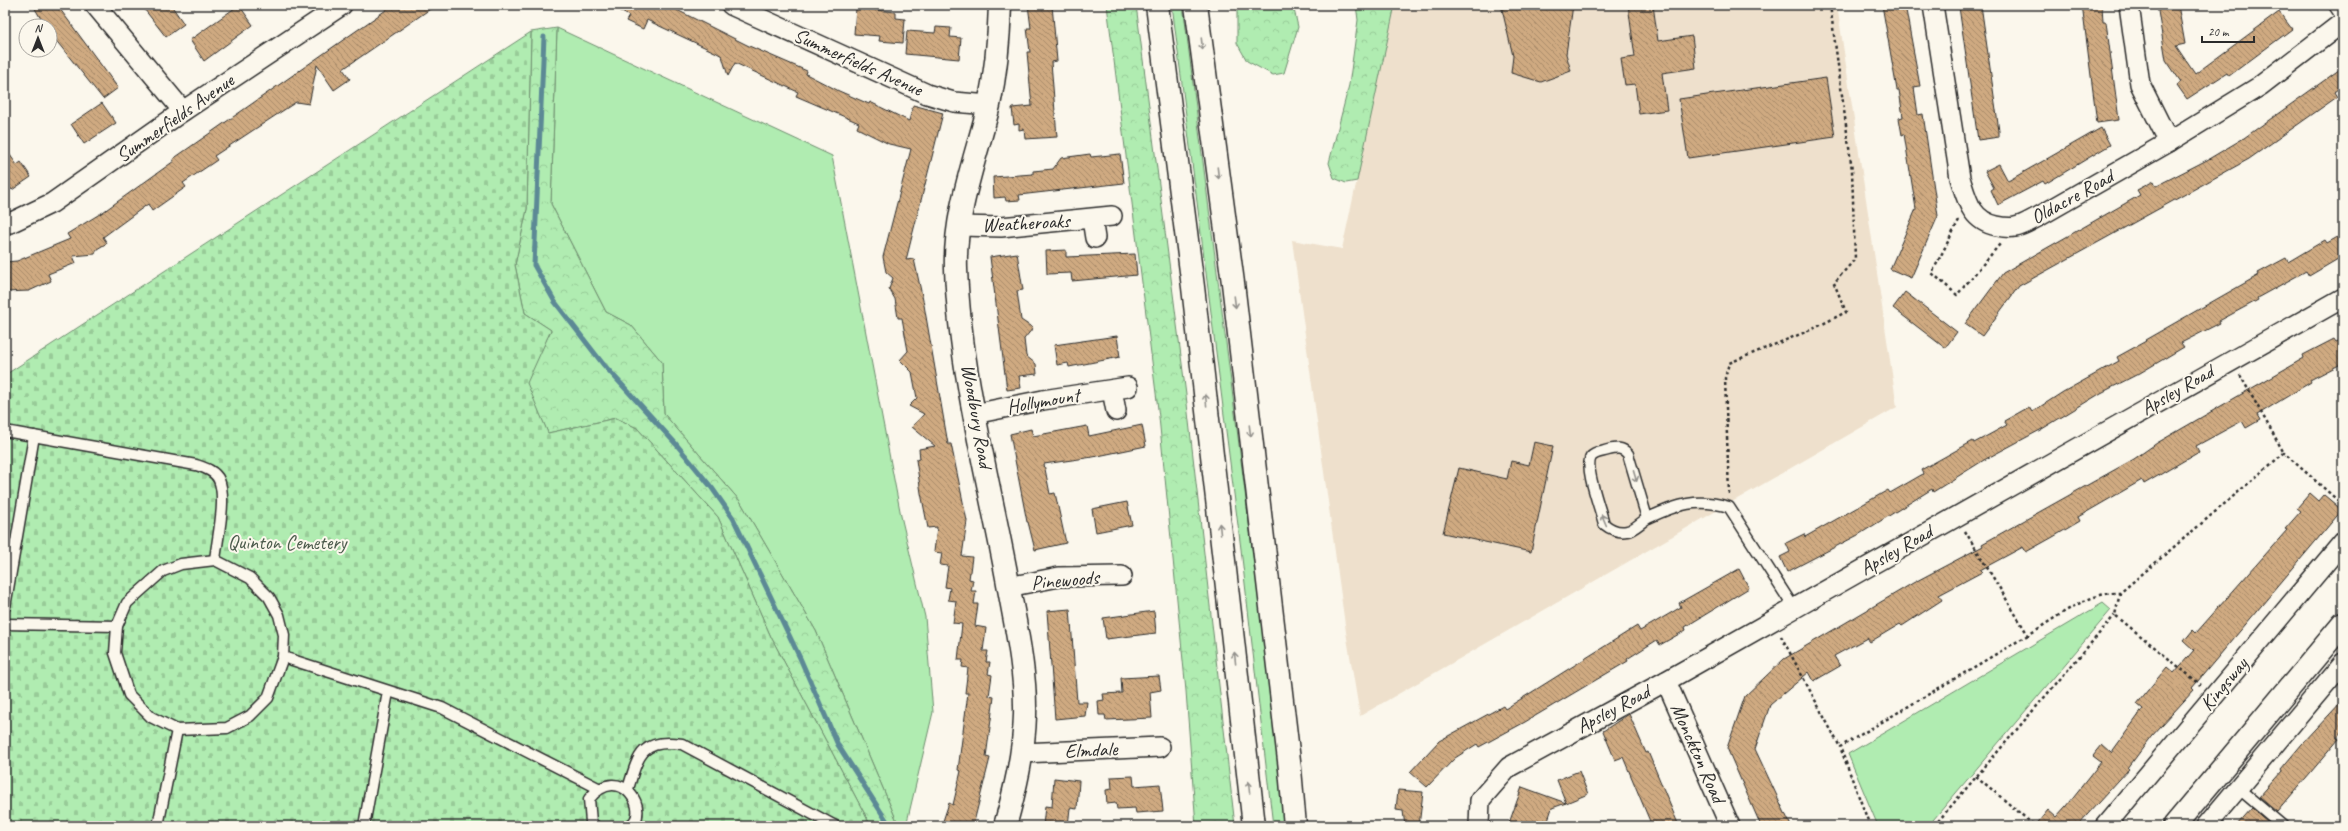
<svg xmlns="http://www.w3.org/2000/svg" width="2348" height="831" font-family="Caveat,sans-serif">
  <defs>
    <pattern id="forest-crowns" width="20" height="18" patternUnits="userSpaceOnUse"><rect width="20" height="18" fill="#b0ecb1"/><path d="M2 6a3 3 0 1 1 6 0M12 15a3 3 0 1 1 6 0" fill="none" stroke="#98cb98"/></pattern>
    <pattern id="cemetery-stones" width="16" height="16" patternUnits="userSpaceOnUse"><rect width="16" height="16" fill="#b0ecb1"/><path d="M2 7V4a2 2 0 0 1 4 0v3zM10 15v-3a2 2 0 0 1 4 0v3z" fill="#98cb98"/></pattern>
    <pattern id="building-back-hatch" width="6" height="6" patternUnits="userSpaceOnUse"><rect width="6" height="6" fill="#cfaa81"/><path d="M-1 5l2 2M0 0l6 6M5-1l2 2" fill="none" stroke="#a88b6a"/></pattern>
  </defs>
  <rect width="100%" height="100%" fill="#fbf7ec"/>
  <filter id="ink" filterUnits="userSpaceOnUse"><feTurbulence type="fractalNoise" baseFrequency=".025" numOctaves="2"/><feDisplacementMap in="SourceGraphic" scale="8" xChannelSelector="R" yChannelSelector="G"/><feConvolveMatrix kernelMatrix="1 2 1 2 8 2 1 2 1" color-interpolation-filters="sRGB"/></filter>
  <g filter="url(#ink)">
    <path fill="#eee0cc" d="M 1395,5 L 1837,5 L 1897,407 L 1360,716 L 1346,632 L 1292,240 L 1342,249 Z"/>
    <g fill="#b0ecb1" stroke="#6e8c6e">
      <path d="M 1172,5 L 1183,5 L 1271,696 L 1284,826 L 1273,826 L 1241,549 Z"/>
      <path d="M 557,28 L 832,156 L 901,516 L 925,617 L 933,712 L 906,826 L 899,826 L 816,631 L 740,501 L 664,414 L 662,362 L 631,325 L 606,312 L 551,204 Z"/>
      <path d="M 2103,603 L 2111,610 L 1928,826 L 1878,826 L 1848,754 Z"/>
    </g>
    <g fill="url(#forest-crowns)" stroke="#6e8c6e">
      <path d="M 1107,5 L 1136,5 L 1186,395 L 1235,826 L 1196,826 L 1186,691 L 1159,417 Z"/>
      <path d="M 1237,5 L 1293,5 L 1298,27 L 1284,73 L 1273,75 L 1247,61 L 1237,43 Z"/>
      <path d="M 1356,5 L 1395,5 L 1357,181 L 1346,183 L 1334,178 L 1329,163 L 1349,85 L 1358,20 Z"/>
      <path d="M 557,28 L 551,204 L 606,312 L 631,325 L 662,362 L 664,414 L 740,501 L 816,631 L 899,826 L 871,826 L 771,637 L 718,517 L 637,428 L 616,418 L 548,433 L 526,383 L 551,330 L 525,313 L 515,265 L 527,209 L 531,32 Z"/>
    </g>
    <path fill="url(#cemetery-stones)" stroke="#6e8c6e" d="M 531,32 L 527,209 L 515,265 L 525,313 L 551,330 L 527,383 L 548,433 L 616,418 L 637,428 L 718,517 L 771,637 L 871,826 L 5,826 L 5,375 Z"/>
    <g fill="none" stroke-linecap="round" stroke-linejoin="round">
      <path stroke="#5b8995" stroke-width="5" d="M 544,37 L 534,265 L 555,302 L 603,364 L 676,444 L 712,488 L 733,518 L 800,658 L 838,745 L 890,826"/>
    </g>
    <g fill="url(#building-back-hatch)" stroke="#2b2b2b">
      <path d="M 33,5 L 57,5 L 118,88 L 103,99 L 50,33 L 50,26 L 45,26 Z"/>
      <path d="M 141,5 L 171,5 L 184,24 L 166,37 Z"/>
      <path d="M 239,5 L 253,25 L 204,61 L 190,40 Z"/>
      <path d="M 383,5 L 436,5 L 343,69 L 350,79 L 334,90 L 317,65 L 309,104 L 296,102 L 214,156 L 217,160 L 183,183 L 186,187 L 152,211 L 148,204 L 103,237 L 107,243 L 97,249 L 95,254 L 73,256 L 76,263 L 48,274 L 51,281 L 29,291 L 5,292 L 5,262 L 17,261 L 70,239 L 67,234 L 103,212 L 174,161 L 173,159 L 386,10 Z"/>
      <path d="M 609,5 L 667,5 L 749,46 L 807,71 L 806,74 L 839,91 L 869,104 L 870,102 L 909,121 L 913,105 L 943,113 L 906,260 L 914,259 L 924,305 L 948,444 L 951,444 L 967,521 L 962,556 L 972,557 L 969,579 L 973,580 L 971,591 L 976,591 L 974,604 L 978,604 L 975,626 L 986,628 L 983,651 L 988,651 L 986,662 L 990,662 L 988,674 L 992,675 L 989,696 L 994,697 L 986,757 L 990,758 L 973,826 L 959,826 L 943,821 L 949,803 L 953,805 L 961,771 L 958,770 L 968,693 L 965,693 L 968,668 L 962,667 L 963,660 L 958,660 L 962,624 L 953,623 L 956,601 L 948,600 L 950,588 L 945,587 L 948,566 L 940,565 L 942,553 L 934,552 L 937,527 L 928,528 L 921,493 L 916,460 L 920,459 L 919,449 L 935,446 L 912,427 L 924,414 L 909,406 L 917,398 L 912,372 L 900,360 L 908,351 L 902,318 L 898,318 L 895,299 L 889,289 L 893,278 L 886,272 L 883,257 L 911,149 L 889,144 L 857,128 L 859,123 L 796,96 L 798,92 L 735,63 L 728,76 L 722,56 L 717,53 L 651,22 L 647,20 L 643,29 L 626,21 L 629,16 Z"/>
      <path d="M 1028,5 L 1052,5 L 1057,61 L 1051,62 L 1057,137 L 1025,139 L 1024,129 L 1019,130 L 1019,124 L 1014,125 L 1012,108 L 1032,106 L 1027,52 L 1030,52 L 1027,28 L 1031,28 Z"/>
      <path d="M 1501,5 L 1573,5 L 1566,54 L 1571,71 L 1541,82 L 1511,73 L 1513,56 Z"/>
      <path d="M 1628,5 L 1653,5 L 1658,41 L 1692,36 L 1696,68 L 1662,73 L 1667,110 L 1639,114 L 1635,84 L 1625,85 L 1621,59 L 1635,57 Z"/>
      <path d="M 1882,5 L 1905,5 L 1920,86 L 1914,87 L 1918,115 L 1923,114 L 1938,216 L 1911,278 L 1890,269 L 1916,209 L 1904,134 L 1902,135 L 1899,118 L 1903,117 L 1899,90 L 1897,90 Z"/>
      <path d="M 1972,5 L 1981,5 L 1999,131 L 1999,137 L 1978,140 L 1959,7 Z"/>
      <path d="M 2082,5 L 2102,5 L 2103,22 L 2106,22 L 2119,120 L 2097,123 Z"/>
      <path d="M 2157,5 L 2178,5 L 2185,44 L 2176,46 L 2195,74 L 2279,12 L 2292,29 L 2229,76 L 2227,73 L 2187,99 L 2177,85 L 2181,82 L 2166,60 Z"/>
      <path d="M 856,8 L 896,12 L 896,18 L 905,19 L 903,43 L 879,41 L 880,36 L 854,34 Z"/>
      <path d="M 936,27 L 951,28 L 950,37 L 961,38 L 959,59 L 905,54 L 907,31 L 935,33 Z"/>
      <path d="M 2343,67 L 2343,85 L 2334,92 L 2337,97 L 2249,159 L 2019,286 L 1982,336 L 1965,324 L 2003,273 L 2140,195 L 2137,190 L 2154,181 L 2156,186 L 2207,160 L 2244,138 Z"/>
      <path d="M 1826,78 L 1835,137 L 1688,158 L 1679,99 Z"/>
      <path d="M 102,103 L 116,123 L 84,144 L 71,124 Z"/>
      <path d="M 2101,128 L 2110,145 L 2045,184 L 2043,181 L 1998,205 L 1991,190 L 1994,188 L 1985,171 L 1999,164 L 2008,181 Z"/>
      <path d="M 5,148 L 17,165 L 21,162 L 31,177 L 12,190 L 5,180 Z"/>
      <path d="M 1090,154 L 1091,157 L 1120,154 L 1124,183 L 1019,195 L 1020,200 L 1006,201 L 1005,197 L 994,198 L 993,177 L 1033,174 L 1033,171 L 1053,169 L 1061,158 Z"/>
      <path d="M 2343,234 L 2343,256 L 2309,276 L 2306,271 L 2257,298 L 2258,300 L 2219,321 L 2220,323 L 2181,343 L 2184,347 L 2140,373 L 2101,393 L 2042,429 L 1984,460 L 1933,492 L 1932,489 L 1858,535 L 1787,572 L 1780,557 L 1790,552 L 1786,543 L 1804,534 L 1805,537 L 1888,490 L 1890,493 L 1923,474 L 1921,470 L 1973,441 L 1974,443 L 2007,425 L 2004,421 L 2029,407 L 2032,412 L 2063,392 L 2119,361 L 2117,357 L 2146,341 L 2145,340 L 2259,275 L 2258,273 L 2286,258 L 2288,262 L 2325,240 L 2327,243 Z"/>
      <path d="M 1066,250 L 1066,257 L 1135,254 L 1137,275 L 1072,281 L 1071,273 L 1047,274 L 1046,251 Z"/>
      <path d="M 1017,253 L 1023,290 L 1017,291 L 1021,320 L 1033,328 L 1024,339 L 1026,356 L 1036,364 L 1037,374 L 1019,376 L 1021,388 L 1007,390 L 990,257 Z"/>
      <path d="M 1905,292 L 1957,332 L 1945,348 L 1893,308 Z"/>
      <path d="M 1117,336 L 1120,357 L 1069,367 L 1068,363 L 1057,365 L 1054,345 Z"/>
      <path d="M 2334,339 L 2336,342 L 2343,339 L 2343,363 L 2310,380 L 2311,382 L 2257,415 L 2260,420 L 2246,428 L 2242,421 L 2196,446 L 2199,452 L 2144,484 L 2142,480 L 2078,517 L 2080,521 L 2053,537 L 2026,552 L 2023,547 L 1980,570 L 1982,572 L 1939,595 L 1942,600 L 1902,626 L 1900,624 L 1870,642 L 1867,638 L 1834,656 L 1840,666 L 1814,681 L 1809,672 L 1770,705 L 1755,749 L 1791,826 L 1761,826 L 1727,748 L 1745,696 L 1784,659 L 1913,583 L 1983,546 L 1982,544 L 2134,459 L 2157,443 L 2304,358 L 2303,355 Z"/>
      <path d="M 1142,425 L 1146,446 L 1093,457 L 1044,464 L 1050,494 L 1055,493 L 1066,543 L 1035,550 L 1028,522 L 1027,522 L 1010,434 L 1031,429 L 1033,436 L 1087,426 L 1089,436 Z"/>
      <path d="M 1534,442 L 1553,446 L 1531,552 L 1443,533 L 1459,468 L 1507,479 L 1511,461 L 1529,465 Z"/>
      <path d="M 2310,493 L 2319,501 L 2324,495 L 2342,510 L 2192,688 L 2194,690 L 2151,737 L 2128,768 L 2129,769 L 2077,826 L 2035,826 L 2048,810 L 2056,817 L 2066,806 L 2101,762 L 2093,756 L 2102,745 L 2111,753 L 2143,709 L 2137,704 L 2148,690 L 2167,667 L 2174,673 L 2194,650 L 2184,641 L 2193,630 L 2196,633 L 2287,530 L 2285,529 L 2301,511 L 2297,508 Z"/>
      <path d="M 1127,502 L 1132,525 L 1096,532 L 1092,509 Z"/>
      <path d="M 1739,569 L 1749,588 L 1685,627 L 1686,630 L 1660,645 L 1657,640 L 1627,659 L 1628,661 L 1525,722 L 1479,747 L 1477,744 L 1455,758 L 1427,787 L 1410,772 L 1439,741 L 1503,706 L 1505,709 L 1637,626 L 1640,631 L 1681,607 L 1679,603 Z"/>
      <path d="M 1070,609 L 1077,702 L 1087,702 L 1085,716 L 1055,719 L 1047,611 Z"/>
      <path d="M 1154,611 L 1156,633 L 1106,639 L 1103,618 Z"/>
      <path d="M 1159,676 L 1161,690 L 1150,692 L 1152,718 L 1106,720 L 1105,715 L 1099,715 L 1098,701 L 1104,700 L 1103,694 L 1122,693 L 1121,678 Z"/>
      <path d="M 2343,700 L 2343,731 L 2337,738 L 2339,739 L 2277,812 L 2259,797 L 2282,771 L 2281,769 L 2302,744 Z"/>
      <path d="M 1629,714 L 1646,753 L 1648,752 L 1679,826 L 1652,826 L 1623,757 L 1615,760 L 1603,731 Z"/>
      <path d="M 1579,771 L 1588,794 L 1566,803 L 1557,780 Z"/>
      <path d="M 1133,776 L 1134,786 L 1160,784 L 1163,811 L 1136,813 L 1135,808 L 1117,809 L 1116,803 L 1107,804 L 1106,790 L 1112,789 L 1111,777 Z"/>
      <path d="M 1054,778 L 1079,781 L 1077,809 L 1070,808 L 1068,826 L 1043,826 L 1045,806 L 1052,807 Z"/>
      <path d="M 1522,787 L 1566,803 L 1552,808 L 1546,826 L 1508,826 Z"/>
      <path d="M 1398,790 L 1423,792 L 1419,826 L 1405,826 L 1403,811 L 1396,810 Z"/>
      <path d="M 2252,808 L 2268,822 L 2265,826 L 2236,826 Z"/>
    </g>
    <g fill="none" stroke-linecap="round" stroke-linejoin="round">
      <defs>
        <g id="lane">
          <path d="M 5,431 L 196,465 C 205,468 215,471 219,480 C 227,499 217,540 215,560"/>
          <path d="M 1647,518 L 1628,454 C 1622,447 1617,448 1608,450 C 1603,452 1595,452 1591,457 C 1584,468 1601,510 1604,524 C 1610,529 1619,533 1627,531 C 1634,530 1642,521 1648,518 C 1678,504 1697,498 1729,507 L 1794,608"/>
          <path d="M 215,560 L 250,578 L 269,597 L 279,615 L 284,635 L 283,657 L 268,698 L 250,716 L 227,728 L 177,730 L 151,717 L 129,695 L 115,653 L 117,626 L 127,603 L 163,571 L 181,564 Z"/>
          <path d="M 5,607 L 34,436"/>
          <path d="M 5,624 L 117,626"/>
          <path d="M 283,657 L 442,708 L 598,788"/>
          <path d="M 2238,788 L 2283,826"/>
          <path d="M 628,789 C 638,756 641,738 682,744 L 835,826"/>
          <path d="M 158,826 L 177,730"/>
          <path d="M 364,826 L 388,692"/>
          <path d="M 595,826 L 591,822 L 589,799 C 621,760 653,814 629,826"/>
        </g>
        <g id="street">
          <path d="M 95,5 L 183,111"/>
          <path d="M 731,5 L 927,94 L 954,102 L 989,105"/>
          <path d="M 1933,5 L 1960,178 C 1967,200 1971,221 1997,226 C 2002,227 2010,228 2015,227 C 2023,226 2031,220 2038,217 L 2169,142 L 2260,86 L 2343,22"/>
          <path d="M 2129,5 L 2140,84 L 2169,142"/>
          <path d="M 2339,5 L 2343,11"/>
          <path d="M 1092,219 L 1095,238"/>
          <path d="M 5,222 L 10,223 L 52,203 L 183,111 L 342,5"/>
          <path d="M 960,226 L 1001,227 L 1112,216"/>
          <path d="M 1112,390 L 1116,411"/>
          <path d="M 974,414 L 1043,400 L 1128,387"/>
          <path d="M 1008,587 L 1059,577 L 1122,576"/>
          <path d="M 1666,681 L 1730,826"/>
          <path d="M 1022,753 L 1160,747"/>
          <path d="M 1479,826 L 1480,800 L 1509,767 L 1666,681 L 2343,298"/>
          <path d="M 2105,826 L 2343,542"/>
          <path d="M 2206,826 L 2343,663"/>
        </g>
        <g id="secondary">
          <path d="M 1000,5 C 999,39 996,72 989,105 C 976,158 954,213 956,269 C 960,373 988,476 1007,578 C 1015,623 1026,669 1025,715 C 1024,753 1015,790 1005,826"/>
          <path d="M 2174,826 L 2343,624"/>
        </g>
        <g id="highway">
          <path d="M 1157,5 L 1193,287 L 1254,826"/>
          <path d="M 1196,5 L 1233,283 L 1290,769 L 1295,826"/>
        </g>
      </defs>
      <use href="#lane" stroke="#2b2b2b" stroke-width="13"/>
      <use href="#street" stroke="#2b2b2b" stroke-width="22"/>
      <use href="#secondary" stroke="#2b2b2b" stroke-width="25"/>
      <use href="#highway" stroke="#2b2b2b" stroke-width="25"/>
      <g stroke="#2b2b2b" stroke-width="2.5" stroke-dasharray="3 3" stroke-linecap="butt">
        <path d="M 1959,220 L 1932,273 L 1957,295 L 2000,244"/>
        <path d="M 2240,375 L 2284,453"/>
        <path d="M 1729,494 L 1725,378 L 1729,363 L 1813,329 L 1846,312 L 1834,283 L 1855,259 L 1852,170 L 1830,5"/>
        <path d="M 1965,531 L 2028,635 C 2055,619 2088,591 2120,593 L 2284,453 L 2343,505"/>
        <path d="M 2120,593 L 2115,615 L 2201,685"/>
        <path d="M 1781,636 L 1840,747"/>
        <path d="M 1976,776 L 2035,826"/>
        <path d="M 1870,826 L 1840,747 L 2028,635"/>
        <path d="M 1934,826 L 2115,615"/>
      </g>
      <use href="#lane" stroke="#fbf7ec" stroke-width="10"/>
      <use href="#street" stroke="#fbf7ec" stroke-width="19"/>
      <use href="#secondary" stroke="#fbf7ec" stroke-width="22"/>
      <use href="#highway" stroke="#fbf7ec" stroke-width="22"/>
    </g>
    <defs><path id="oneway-shaft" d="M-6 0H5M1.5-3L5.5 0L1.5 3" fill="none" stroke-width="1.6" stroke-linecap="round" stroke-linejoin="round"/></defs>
    <g stroke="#93918c">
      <use href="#oneway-shaft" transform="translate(1202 44) rotate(83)"/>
      <use href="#oneway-shaft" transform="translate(1218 173) rotate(83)"/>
      <use href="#oneway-shaft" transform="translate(1235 302) rotate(83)"/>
      <use href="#oneway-shaft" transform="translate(1206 400) rotate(-96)"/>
      <use href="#oneway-shaft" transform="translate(1250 431) rotate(83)"/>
      <use href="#oneway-shaft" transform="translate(1635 476) rotate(73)"/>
      <use href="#oneway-shaft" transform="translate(1604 520) rotate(-113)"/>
      <use href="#oneway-shaft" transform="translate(1220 529) rotate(-96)"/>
      <use href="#oneway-shaft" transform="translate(1235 658) rotate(-96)"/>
      <use href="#oneway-shaft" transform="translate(1249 787) rotate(-96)"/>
    </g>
  </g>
  <g text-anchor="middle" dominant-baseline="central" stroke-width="4" stroke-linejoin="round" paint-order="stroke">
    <g font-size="20" fill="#2b2b2b" stroke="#fbf7ec">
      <text transform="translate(858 62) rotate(24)">Summerfields Avenue</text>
      <text transform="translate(175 118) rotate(-35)">Summerfields Avenue</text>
      <text transform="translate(2072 197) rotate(-29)">Oldacre Road</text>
      <text transform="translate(1026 223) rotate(-3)">Weatheroaks</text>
      <text transform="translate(2177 390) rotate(-30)">Apsley Road</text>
      <text transform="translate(1043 401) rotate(-10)">Hollymount</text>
      <text transform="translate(977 416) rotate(80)">Woodbury Road</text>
      <text transform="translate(1896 550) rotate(-30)">Apsley Road</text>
      <text transform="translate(1065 580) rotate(-5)">Pinewoods</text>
      <text transform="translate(2224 684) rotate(-50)">Kingsway</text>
      <text transform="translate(1613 709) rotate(-28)">Apsley Road</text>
      <text transform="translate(1091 750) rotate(-3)">Elmdale</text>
      <text transform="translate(1698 753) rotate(66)">Monckton Road</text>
    </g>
    <g font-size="20" fill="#4c5b4c" stroke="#fbf7ec">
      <text x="287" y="542">Quinton Cemetery</text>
    </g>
  </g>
  <rect width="2348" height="831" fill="none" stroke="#fbf7ec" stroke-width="20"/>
  <rect x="10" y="10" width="2328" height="811" fill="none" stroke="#2b2b2b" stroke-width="1.5" filter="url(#ink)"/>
  <g transform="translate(38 38)"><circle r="19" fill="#fbf7ec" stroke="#a8a59f"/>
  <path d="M0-3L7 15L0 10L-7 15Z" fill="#2b2b2b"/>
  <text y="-6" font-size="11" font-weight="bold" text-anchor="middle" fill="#2b2b2b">N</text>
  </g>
  <path d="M2202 36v6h52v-6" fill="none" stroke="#2b2b2b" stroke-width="2"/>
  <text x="2208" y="36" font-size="12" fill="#2b2b2b" stroke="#fbf7ec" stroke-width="3" paint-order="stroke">20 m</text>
</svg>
